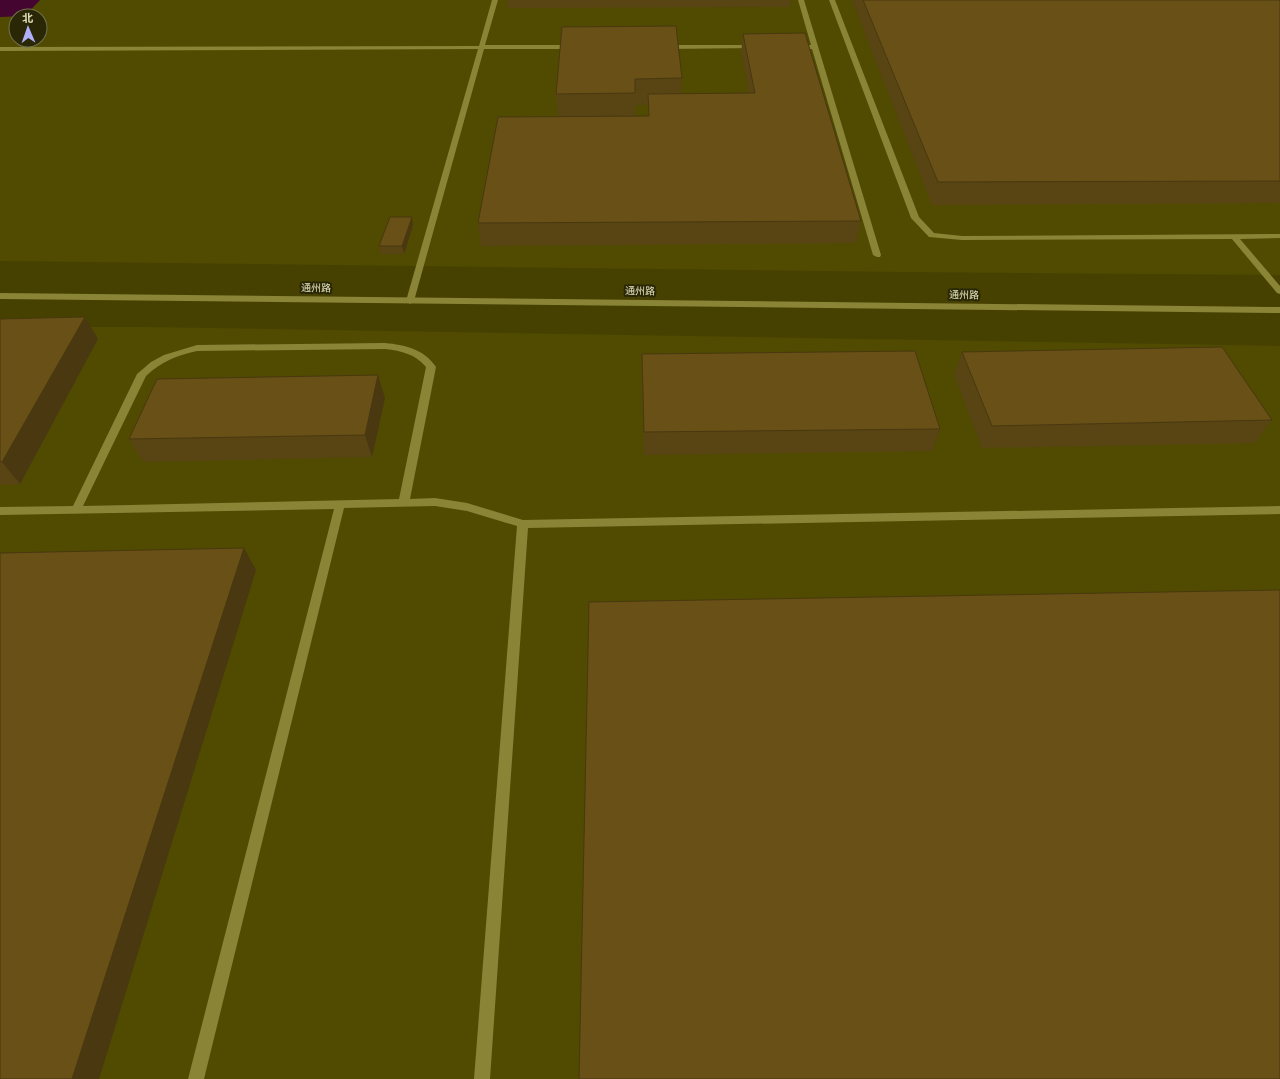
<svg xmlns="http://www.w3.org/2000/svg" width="1280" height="1079" font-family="Overpass,'Noto Sans SC',sans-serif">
  <rect width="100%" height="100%" fill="#464100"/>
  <g fill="#504b00" fill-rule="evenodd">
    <path d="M 0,0 L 1280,0 L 1280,275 L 905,272 L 0,261 ZM 16,16 L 40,16 L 40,40 L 16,40 Z"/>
    <path d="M 0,327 L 148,327 L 1280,346 L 1280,1079 L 0,1079 Z"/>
  </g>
  <path fill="#440530" d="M 0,0 L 40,0 L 25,16 L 0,17 Z"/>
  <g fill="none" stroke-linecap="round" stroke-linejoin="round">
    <g fill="#8a8437" fill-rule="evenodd">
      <path d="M 492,0 L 498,0 L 485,45 L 574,45 L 577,47 L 574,49 L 484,49 L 414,301 L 410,304 L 406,301 L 478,49 L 0,51 L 0,47 L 479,46 Z"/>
      <path d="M 798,0 L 804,0 L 881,255 L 880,257 L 877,257 L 873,255 L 812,49 L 796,49 L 793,47 L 796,45 L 811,45 Z"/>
      <path d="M 829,0 L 835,0 L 919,217 L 934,233 L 962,236 L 1280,234 L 1280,238 L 1240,239 L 1280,286 L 1280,294 L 1277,293 L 1232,239 L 962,240 L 929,237 L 911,218 Z"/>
      <path d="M 756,45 L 759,47 L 758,48 L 664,49 L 661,47 L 664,45 Z"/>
      <path d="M 385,343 C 405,345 424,349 436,367 L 410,499 L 435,498 L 467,503 L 523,520 L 1280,506 L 1280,514 L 528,528 L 490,1079 L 474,1079 L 517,526 L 467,511 L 435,506 L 344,508 L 204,1079 L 188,1079 L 334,509 L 0,515 L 0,507 L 73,506 L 137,374 L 151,362 L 164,355 L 197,345 ZM 385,349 C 402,351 415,354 426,367 L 399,499 L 83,506 L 146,376 C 161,362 177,355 197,351 Z"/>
    </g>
    <path fill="#8a8437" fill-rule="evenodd" d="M 0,293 L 1280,307 L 1280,313 L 0,299 Z"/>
  </g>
  <g fill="#594514" fill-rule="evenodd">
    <path d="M 507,0 L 791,0 L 790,7 L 508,8 Z"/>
    <path d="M 852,0 L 1280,0 L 1280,203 L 932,205 Z"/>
    <path d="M 562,27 L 682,78 L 681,94 L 749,93 L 741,54 L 743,34 L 861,221 L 856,243 L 481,246 L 478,223 L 558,117 L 556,94 ZM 635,105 L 648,105 L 648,116 L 635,116 Z"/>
    <path d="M 413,225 L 404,254 L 381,254 L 379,246 Z"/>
    <path d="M 85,317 L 98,339 L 20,484 L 0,485 L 0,319 Z"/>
    <path d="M 962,352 L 1272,420 L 1255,443 L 982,448 L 954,375 Z"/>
    <path d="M 642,354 L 940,429 L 932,451 L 644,455 L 642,377 Z"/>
    <path d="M 385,398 L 372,457 L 143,462 L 129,439 Z"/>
  </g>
  <g fill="#493810">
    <path d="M 412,217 L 413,225 L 404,254 L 402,246 Z"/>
    <path d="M 85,317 L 98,339 L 20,484 L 2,462 Z"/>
    <path d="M 378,375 L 385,398 L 372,457 L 365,435 Z"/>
    <path d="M 244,548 L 256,570 L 99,1079 L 72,1079 Z"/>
  </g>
  <g fill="#685017" stroke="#493810">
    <path d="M 863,0 L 1280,0 L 1280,181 L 938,182 Z"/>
    <path d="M 676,26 L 682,78 L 635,79 L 635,93 L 556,94 L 562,27 Z"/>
    <path d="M 805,33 L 861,221 L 478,223 L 498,117 L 649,116 L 648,94 L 755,93 L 743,34 Z"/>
    <path d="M 390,217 L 412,217 L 402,246 L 379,246 Z"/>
    <path d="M 85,317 L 2,462 L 0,462 L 0,319 Z"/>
    <path d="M 1222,347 L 1272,420 L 992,426 L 962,352 Z"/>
    <path d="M 915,351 L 940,429 L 644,432 L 642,354 Z"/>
    <path d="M 378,375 L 365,435 L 129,439 L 157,379 Z"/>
    <path d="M 244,548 L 72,1079 L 0,1079 L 0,553 Z"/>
    <path d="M 1280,590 L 1280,1079 L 579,1079 L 589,602 Z"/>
  </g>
  <g text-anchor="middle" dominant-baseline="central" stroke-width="4" stroke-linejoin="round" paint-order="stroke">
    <g font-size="10" fill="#e4e2bd" stroke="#2a2706">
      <text transform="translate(316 289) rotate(1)">通州路</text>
      <text transform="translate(640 292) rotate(1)">通州路</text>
      <text transform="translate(964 296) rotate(1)">通州路</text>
    </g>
  </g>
  <g transform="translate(28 28) rotate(358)"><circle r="19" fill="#2a2706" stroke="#74724f"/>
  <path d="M0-3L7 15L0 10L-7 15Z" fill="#b0aefa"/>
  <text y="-6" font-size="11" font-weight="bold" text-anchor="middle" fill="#e4e2bd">北</text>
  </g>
</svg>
